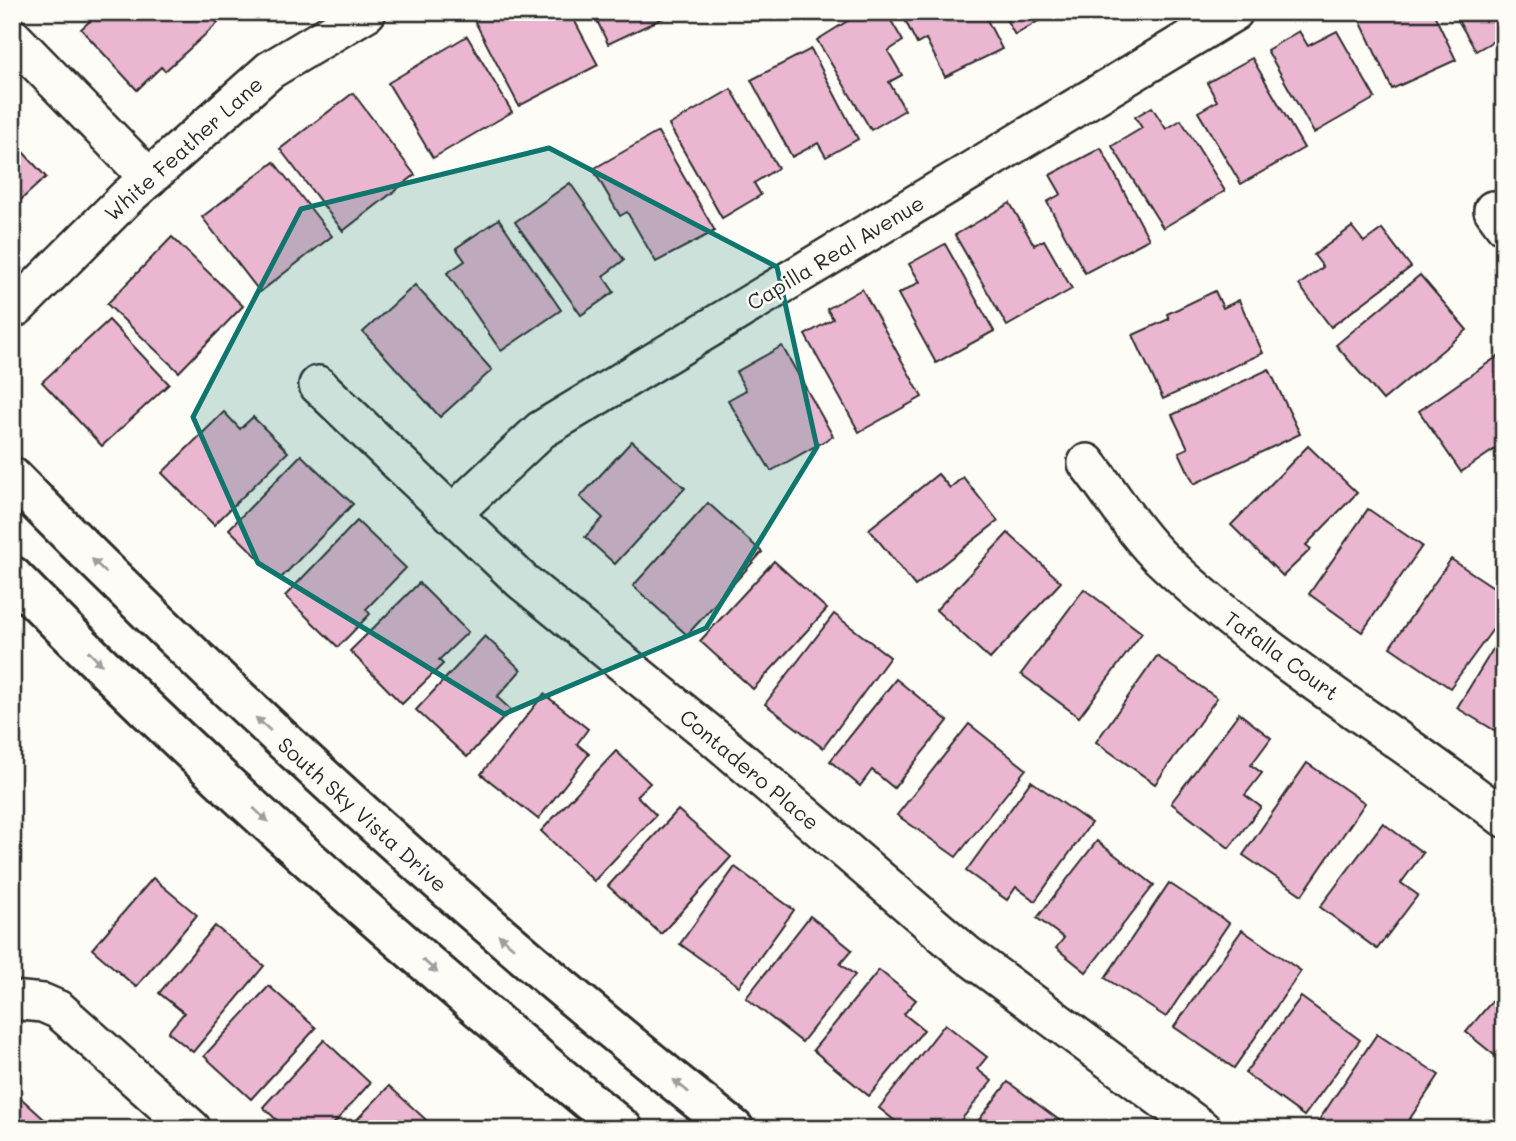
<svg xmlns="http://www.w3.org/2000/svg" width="1516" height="1141" font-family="Mali,sans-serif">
  <rect width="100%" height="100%" fill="#fdfcf7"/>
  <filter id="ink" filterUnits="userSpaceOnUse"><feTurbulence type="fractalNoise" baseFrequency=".0143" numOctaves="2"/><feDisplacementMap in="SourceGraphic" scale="14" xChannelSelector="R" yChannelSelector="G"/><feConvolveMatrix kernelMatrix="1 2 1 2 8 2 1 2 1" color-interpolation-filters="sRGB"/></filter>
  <g filter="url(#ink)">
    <g fill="#ebb6d0" stroke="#2b2b2b" stroke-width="2">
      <path d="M 100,12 L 207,12 L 218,23 L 165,71 L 161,67 L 137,90 L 81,29 Z"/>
      <path d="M 484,12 L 570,12 L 598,65 L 519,106 L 473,18 Z"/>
      <path d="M 593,12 L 676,12 L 608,44 Z"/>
      <path d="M 862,12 L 886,12 L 903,41 L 888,51 L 902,75 L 889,82 L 905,110 L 871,130 L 817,40 Z"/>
      <path d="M 901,12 L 983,12 L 1002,49 L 945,77 L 926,39 L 917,44 Z"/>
      <path d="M 1002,12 L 1053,12 L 1015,35 Z"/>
      <path d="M 1356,12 L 1433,12 L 1456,60 L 1392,89 Z"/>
      <path d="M 1453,12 L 1504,12 L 1504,35 L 1476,51 Z"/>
      <path d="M 1299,31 L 1308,46 L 1337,31 L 1375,98 L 1314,133 L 1267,50 Z"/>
      <path d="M 467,36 L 512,112 L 433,158 L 388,83 Z"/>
      <path d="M 811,49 L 858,139 L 826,157 L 818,143 L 792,157 L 751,80 Z"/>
      <path d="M 1252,58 L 1304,148 L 1241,184 L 1198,112 L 1217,101 L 1207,83 Z"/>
      <path d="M 731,89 L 778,168 L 754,183 L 761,195 L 722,218 L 669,125 Z"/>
      <path d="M 353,93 L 415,175 L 343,231 L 280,149 Z"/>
      <path d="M 1152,107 L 1166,129 L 1181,120 L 1225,191 L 1163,228 L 1112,146 L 1142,128 L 1135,117 Z"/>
      <path d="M 658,132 L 715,231 L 656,262 L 627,212 L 620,216 L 593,169 Z"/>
      <path d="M 12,140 L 46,177 L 12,208 Z"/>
      <path d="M 1101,148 L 1149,239 L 1085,273 L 1047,202 L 1061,194 L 1050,175 Z"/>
      <path d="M 274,162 L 332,236 L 260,292 L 202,217 Z"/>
      <path d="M 570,183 L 624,260 L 603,276 L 614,292 L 581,315 L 515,222 Z"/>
      <path d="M 1010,203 L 1034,245 L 1044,240 L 1072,289 L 1007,326 L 955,235 Z"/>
      <path d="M 499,219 L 561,310 L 501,351 L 447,273 L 465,261 L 456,248 Z"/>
      <path d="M 1352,227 L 1364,242 L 1382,229 L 1411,267 L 1331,327 L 1299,285 L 1323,267 L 1314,255 Z"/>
      <path d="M 172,237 L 243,306 L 179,372 L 107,304 Z"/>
      <path d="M 945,244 L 994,331 L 936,363 L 898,294 L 920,282 L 909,264 Z"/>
      <path d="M 1420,275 L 1467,330 L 1383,400 L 1336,345 Z"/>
      <path d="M 415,285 L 492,370 L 440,417 L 363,332 Z"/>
      <path d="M 862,289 L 922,397 L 859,432 L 805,335 L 833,319 L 827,309 Z"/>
      <path d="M 1215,291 L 1223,308 L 1239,300 L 1263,353 L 1163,399 L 1133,335 L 1169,319 L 1167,314 Z"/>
      <path d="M 109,320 L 169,384 L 102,446 L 42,382 Z"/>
      <path d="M 782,346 L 833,436 L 771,471 L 728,400 L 746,390 L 736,372 Z"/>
      <path d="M 1504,352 L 1504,419 L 1498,423 L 1504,432 L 1504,443 L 1461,472 L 1419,411 Z"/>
      <path d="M 1269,369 L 1300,434 L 1194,484 L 1179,452 L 1188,448 L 1172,415 Z"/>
      <path d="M 224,412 L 240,429 L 253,417 L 288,452 L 214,525 L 162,473 Z"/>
      <path d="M 632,441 L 685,488 L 615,564 L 585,537 L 603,518 L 580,497 Z"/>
      <path d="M 1308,446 L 1357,493 L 1306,545 L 1311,549 L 1283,576 L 1231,525 Z"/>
      <path d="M 301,455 L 353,504 L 280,579 L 229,529 Z"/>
      <path d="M 938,474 L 950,488 L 963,477 L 998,521 L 915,586 L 869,529 Z"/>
      <path d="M 708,503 L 762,552 L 687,635 L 633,586 Z"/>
      <path d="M 1368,509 L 1422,546 L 1362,632 L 1309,594 Z"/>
      <path d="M 357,521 L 406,568 L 366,609 L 370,614 L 338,647 L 285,596 Z"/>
      <path d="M 1008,533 L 1061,582 L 990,659 L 936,610 Z"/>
      <path d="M 1451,559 L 1504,594 L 1504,614 L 1450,688 L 1390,647 Z"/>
      <path d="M 774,561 L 827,609 L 753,689 L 700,641 Z"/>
      <path d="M 419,583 L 468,632 L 439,660 L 443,664 L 402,704 L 350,651 Z"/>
      <path d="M 1084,589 L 1142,633 L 1079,717 L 1021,674 Z"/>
      <path d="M 834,614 L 890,657 L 823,748 L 765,704 Z"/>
      <path d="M 1504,631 L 1504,736 L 1457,708 Z"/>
      <path d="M 485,636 L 521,670 L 497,697 L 511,710 L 467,757 L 416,710 Z"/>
      <path d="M 1157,656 L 1217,698 L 1155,784 L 1096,742 Z"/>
      <path d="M 896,679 L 948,721 L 894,788 L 872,770 L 860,786 L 830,761 Z"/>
      <path d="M 544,694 L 588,729 L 577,744 L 589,754 L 538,819 L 481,774 Z"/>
      <path d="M 1239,713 L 1271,738 L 1251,765 L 1262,773 L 1245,795 L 1261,807 L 1229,848 L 1171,803 Z"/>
      <path d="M 969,724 L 1026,769 L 956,857 L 897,815 Z"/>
      <path d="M 616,751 L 650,783 L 637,796 L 656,815 L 594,881 L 541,831 Z"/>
      <path d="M 1307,763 L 1365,803 L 1302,895 L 1243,855 Z"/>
      <path d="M 1031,781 L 1091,823 L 1035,901 L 1016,887 L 1007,900 L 966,871 Z"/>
      <path d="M 678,810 L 731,857 L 661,934 L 608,886 Z"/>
      <path d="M 1383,823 L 1423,853 L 1401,883 L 1418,895 L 1377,949 L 1320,907 Z"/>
      <path d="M 1097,841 L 1154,885 L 1086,972 L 1056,948 L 1064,938 L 1037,918 Z"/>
      <path d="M 735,867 L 794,910 L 739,986 L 680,944 Z"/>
      <path d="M 153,878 L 197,915 L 136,987 L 92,949 Z"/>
      <path d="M 1169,883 L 1229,923 L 1166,1017 L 1105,978 Z"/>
      <path d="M 810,916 L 852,950 L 840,964 L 855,975 L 802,1042 L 746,998 Z"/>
      <path d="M 215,926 L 264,966 L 193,1052 L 168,1032 L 184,1013 L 159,993 Z"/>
      <path d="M 1242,930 L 1301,971 L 1234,1068 L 1174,1027 Z"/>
      <path d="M 879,970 L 916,1000 L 904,1014 L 924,1030 L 869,1096 L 813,1050 Z"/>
      <path d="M 269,986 L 316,1028 L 251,1099 L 204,1056 Z"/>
      <path d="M 1504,987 L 1504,1063 L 1466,1032 Z"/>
      <path d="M 1301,997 L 1360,1040 L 1304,1116 L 1245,1073 Z"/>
      <path d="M 945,1024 L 987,1057 L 977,1069 L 992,1081 L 954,1129 L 905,1129 L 879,1108 Z"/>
      <path d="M 1377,1034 L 1439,1075 L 1403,1129 L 1325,1129 L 1317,1123 Z"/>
      <path d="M 324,1040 L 370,1083 L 329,1129 L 286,1129 L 263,1107 Z"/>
      <path d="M 1008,1082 L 1067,1126 L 1065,1129 L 972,1129 Z"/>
      <path d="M 389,1086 L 435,1128 L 348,1129 Z"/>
      <path d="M 12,1090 L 55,1129 L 12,1129 Z"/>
    </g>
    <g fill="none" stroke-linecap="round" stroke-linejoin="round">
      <defs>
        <g id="street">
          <path d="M 12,37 L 149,178"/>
          <path d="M 1493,210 L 1504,225"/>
          <path d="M 17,307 L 126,198 L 270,70 L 367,12"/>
          <path d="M 318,385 L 522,581 L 716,739 L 965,953 L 1202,1129"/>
          <path d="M 1087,463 C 1112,494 1134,533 1163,560 C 1266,658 1392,730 1504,818"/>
          <path d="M 452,514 L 541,430 L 1234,12"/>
          <path d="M 12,1000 L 43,1003 L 59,1010 L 192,1129"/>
        </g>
        <g id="secondary">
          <path d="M 12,477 C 240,708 480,927 734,1129"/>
          <path d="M 12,576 C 204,772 411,954 623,1129"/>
        </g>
      </defs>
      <use href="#street" stroke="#2b2b2b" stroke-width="42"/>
      <use href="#secondary" stroke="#2b2b2b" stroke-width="44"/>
      <use href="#street" stroke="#fdfcf7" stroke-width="37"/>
      <use href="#secondary" stroke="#fdfcf7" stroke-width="38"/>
    </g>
    <defs><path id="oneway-solid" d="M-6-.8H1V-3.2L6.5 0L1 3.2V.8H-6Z" transform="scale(1.75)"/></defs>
    <g fill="#9e9e9b">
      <use href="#oneway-solid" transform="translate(99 566) rotate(-136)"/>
      <use href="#oneway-solid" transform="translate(95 658) rotate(45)"/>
      <use href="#oneway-solid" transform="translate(263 724) rotate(-138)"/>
      <use href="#oneway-solid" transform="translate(261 815) rotate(43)"/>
      <use href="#oneway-solid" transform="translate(506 941) rotate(-140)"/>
      <use href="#oneway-solid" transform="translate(430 966) rotate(41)"/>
      <use href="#oneway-solid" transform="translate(681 1086) rotate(-141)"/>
    </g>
  </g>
  <path fill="#0f766e" fill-opacity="0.2" stroke="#0f766e" stroke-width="5" stroke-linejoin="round" d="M 549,148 L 777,267 L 817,447 L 706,628 L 504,714 L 258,563 L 193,417 L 301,209 Z"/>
  <g text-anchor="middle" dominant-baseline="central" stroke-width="5" stroke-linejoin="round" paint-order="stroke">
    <g font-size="21" fill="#2b2b2b" stroke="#fdfcf7">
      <text transform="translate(183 148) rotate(-42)">White Feather Lane</text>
      <text transform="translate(835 252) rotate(-31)">Capilla Real Avenue</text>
      <text transform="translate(1282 655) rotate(36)">Tafalla Court</text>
      <text transform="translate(750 769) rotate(40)">Contadero Place</text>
      <text transform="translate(363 814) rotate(42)">South Sky Vista Drive</text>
    </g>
  </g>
  <rect width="1516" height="1141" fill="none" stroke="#fdfcf7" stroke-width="42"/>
  <rect x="21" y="21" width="1474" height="1099" fill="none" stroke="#2b2b2b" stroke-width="2.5" filter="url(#ink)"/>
</svg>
